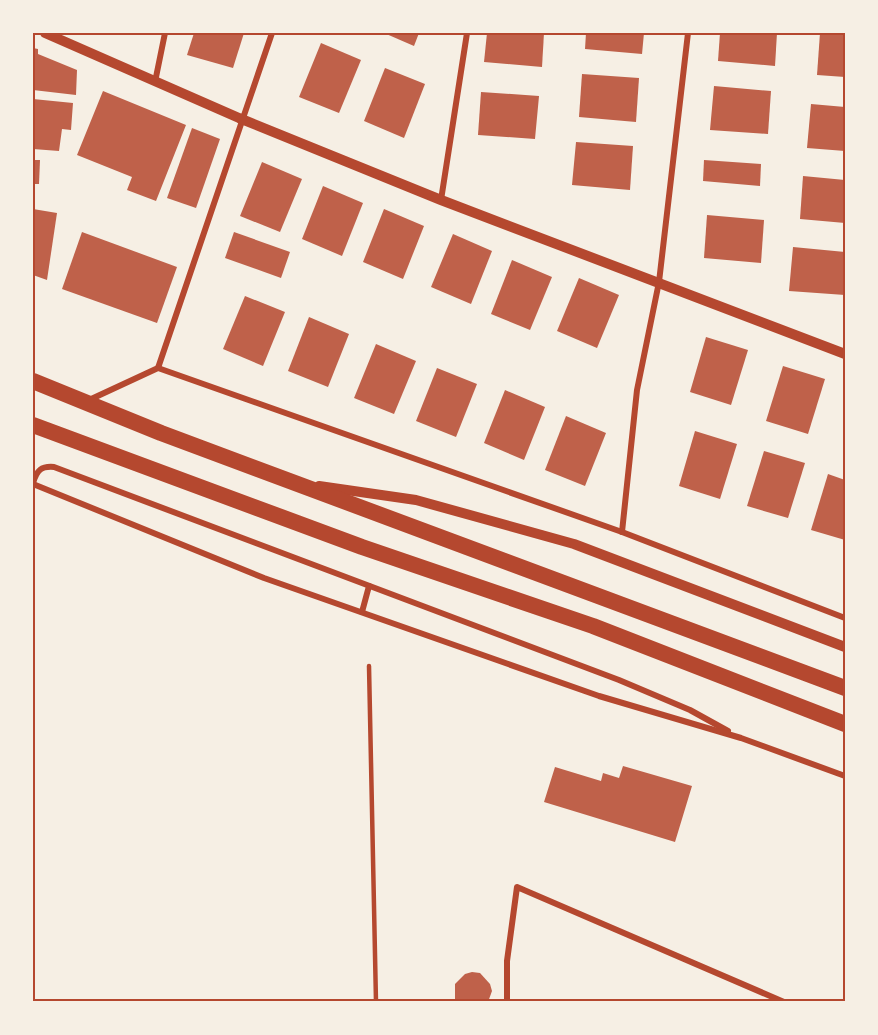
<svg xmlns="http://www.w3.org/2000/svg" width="878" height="1035" font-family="Bitter,serif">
  <rect width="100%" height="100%" fill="#f6efe4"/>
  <g fill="#bf614a">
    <path d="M 194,33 L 244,33 L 233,68 L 187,55 Z"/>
    <path d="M 384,33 L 419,33 L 414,46 Z"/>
    <path d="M 487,33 L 544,33 L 542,67 L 484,62 Z"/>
    <path d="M 586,33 L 644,33 L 642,54 L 585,49 Z"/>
    <path d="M 720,33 L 777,33 L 775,66 L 718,61 Z"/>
    <path d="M 820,33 L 845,34 L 845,77 L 817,75 Z"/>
    <path d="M 321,43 L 361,60 L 339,113 L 299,97 Z"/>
    <path d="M 33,48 L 38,49 L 38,54 L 77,70 L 76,95 L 33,90 Z"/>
    <path d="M 385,68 L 425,84 L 404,138 L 364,121 Z"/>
    <path d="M 582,74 L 639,78 L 636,122 L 579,117 Z"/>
    <path d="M 714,86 L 771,91 L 768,134 L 710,130 Z"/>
    <path d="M 103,91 L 186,125 L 156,201 L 127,190 L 132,177 L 77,155 Z"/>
    <path d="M 481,92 L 539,96 L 535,139 L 478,135 Z"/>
    <path d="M 33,99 L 73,103 L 71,130 L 62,129 L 59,151 L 33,149 Z"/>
    <path d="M 811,104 L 845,107 L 845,151 L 807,148 Z"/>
    <path d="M 192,128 L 220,139 L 196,208 L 167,198 Z"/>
    <path d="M 576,142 L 633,146 L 630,190 L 572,185 Z"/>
    <path d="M 33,160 L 40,160 L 39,184 L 33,184 Z"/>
    <path d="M 704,160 L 761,164 L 760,186 L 703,181 Z"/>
    <path d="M 262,162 L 302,179 L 280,232 L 240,216 Z"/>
    <path d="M 803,176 L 845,180 L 845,223 L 800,219 Z"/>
    <path d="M 323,186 L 363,203 L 342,256 L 302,239 Z"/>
    <path d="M 33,209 L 57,213 L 47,280 L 33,275 Z"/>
    <path d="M 384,209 L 424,226 L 403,279 L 363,262 Z"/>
    <path d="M 707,215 L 764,220 L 761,263 L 704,258 Z"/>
    <path d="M 82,232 L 177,267 L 157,323 L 62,289 Z"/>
    <path d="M 234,232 L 290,252 L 281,278 L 225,258 Z"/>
    <path d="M 453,234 L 492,251 L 471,304 L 431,287 Z"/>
    <path d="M 793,247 L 845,252 L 845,295 L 789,291 Z"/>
    <path d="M 512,260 L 552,277 L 530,330 L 491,314 Z"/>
    <path d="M 579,278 L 619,295 L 597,348 L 557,331 Z"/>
    <path d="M 245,296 L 285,312 L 263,366 L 223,349 Z"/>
    <path d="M 309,317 L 349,334 L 328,387 L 288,371 Z"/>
    <path d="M 706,337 L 748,350 L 731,405 L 690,392 Z"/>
    <path d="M 376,344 L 416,361 L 394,414 L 354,398 Z"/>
    <path d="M 783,366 L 825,379 L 808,434 L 766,421 Z"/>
    <path d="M 437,368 L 477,384 L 456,437 L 416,421 Z"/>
    <path d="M 505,390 L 545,407 L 524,460 L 484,443 Z"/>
    <path d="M 566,416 L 606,433 L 585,486 L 545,470 Z"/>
    <path d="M 695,431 L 737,444 L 720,499 L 679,486 Z"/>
    <path d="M 764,451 L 805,463 L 788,518 L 747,506 Z"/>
    <path d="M 828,474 L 845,480 L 845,540 L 811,530 Z"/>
    <path d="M 623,766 L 692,786 L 675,842 L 544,802 L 555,767 L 601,781 L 603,773 L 619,778 Z"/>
    <path d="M 472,972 L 480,973 L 490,984 L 492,991 L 488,1002 L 457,1002 L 455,999 L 455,984 L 465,974 Z"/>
  </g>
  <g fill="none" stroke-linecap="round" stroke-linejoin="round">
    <path stroke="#b5482f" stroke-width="4.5" d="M 369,666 L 376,1002"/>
    <g stroke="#b5482f" stroke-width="6">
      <path d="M 155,82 L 165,33"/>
      <path d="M 441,200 L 467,33"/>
      <path d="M 158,368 L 272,33"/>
      <path d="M 89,400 L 158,368 L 622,532 L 845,618"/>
      <path d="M 33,483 C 37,470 41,466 54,467 L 619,680 L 690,710 L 728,731"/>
      <path d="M 33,484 L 264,578 L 599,696 L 741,738 L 845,776"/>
      <path d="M 622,532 L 637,390 L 659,282 L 688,33"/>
      <path d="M 362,612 L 369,586"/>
      <path d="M 507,1002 L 507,961 L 517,887 L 784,1002"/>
    </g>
    <g stroke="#b5482f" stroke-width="10">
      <path d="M 45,33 L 239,118 L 441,200 L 845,354"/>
      <path d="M 319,486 L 416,500 L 574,544 L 845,647"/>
    </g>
    <g stroke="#b5482f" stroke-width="16">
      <path d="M 33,381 L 161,433 L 845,688"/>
      <path d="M 33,425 L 362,547 L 593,626 L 845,724"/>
    </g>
  </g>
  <rect width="878" height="1035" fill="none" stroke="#f6efe4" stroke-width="69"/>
  <rect x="34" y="34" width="810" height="966" fill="none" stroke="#b5482f" stroke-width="2"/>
</svg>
